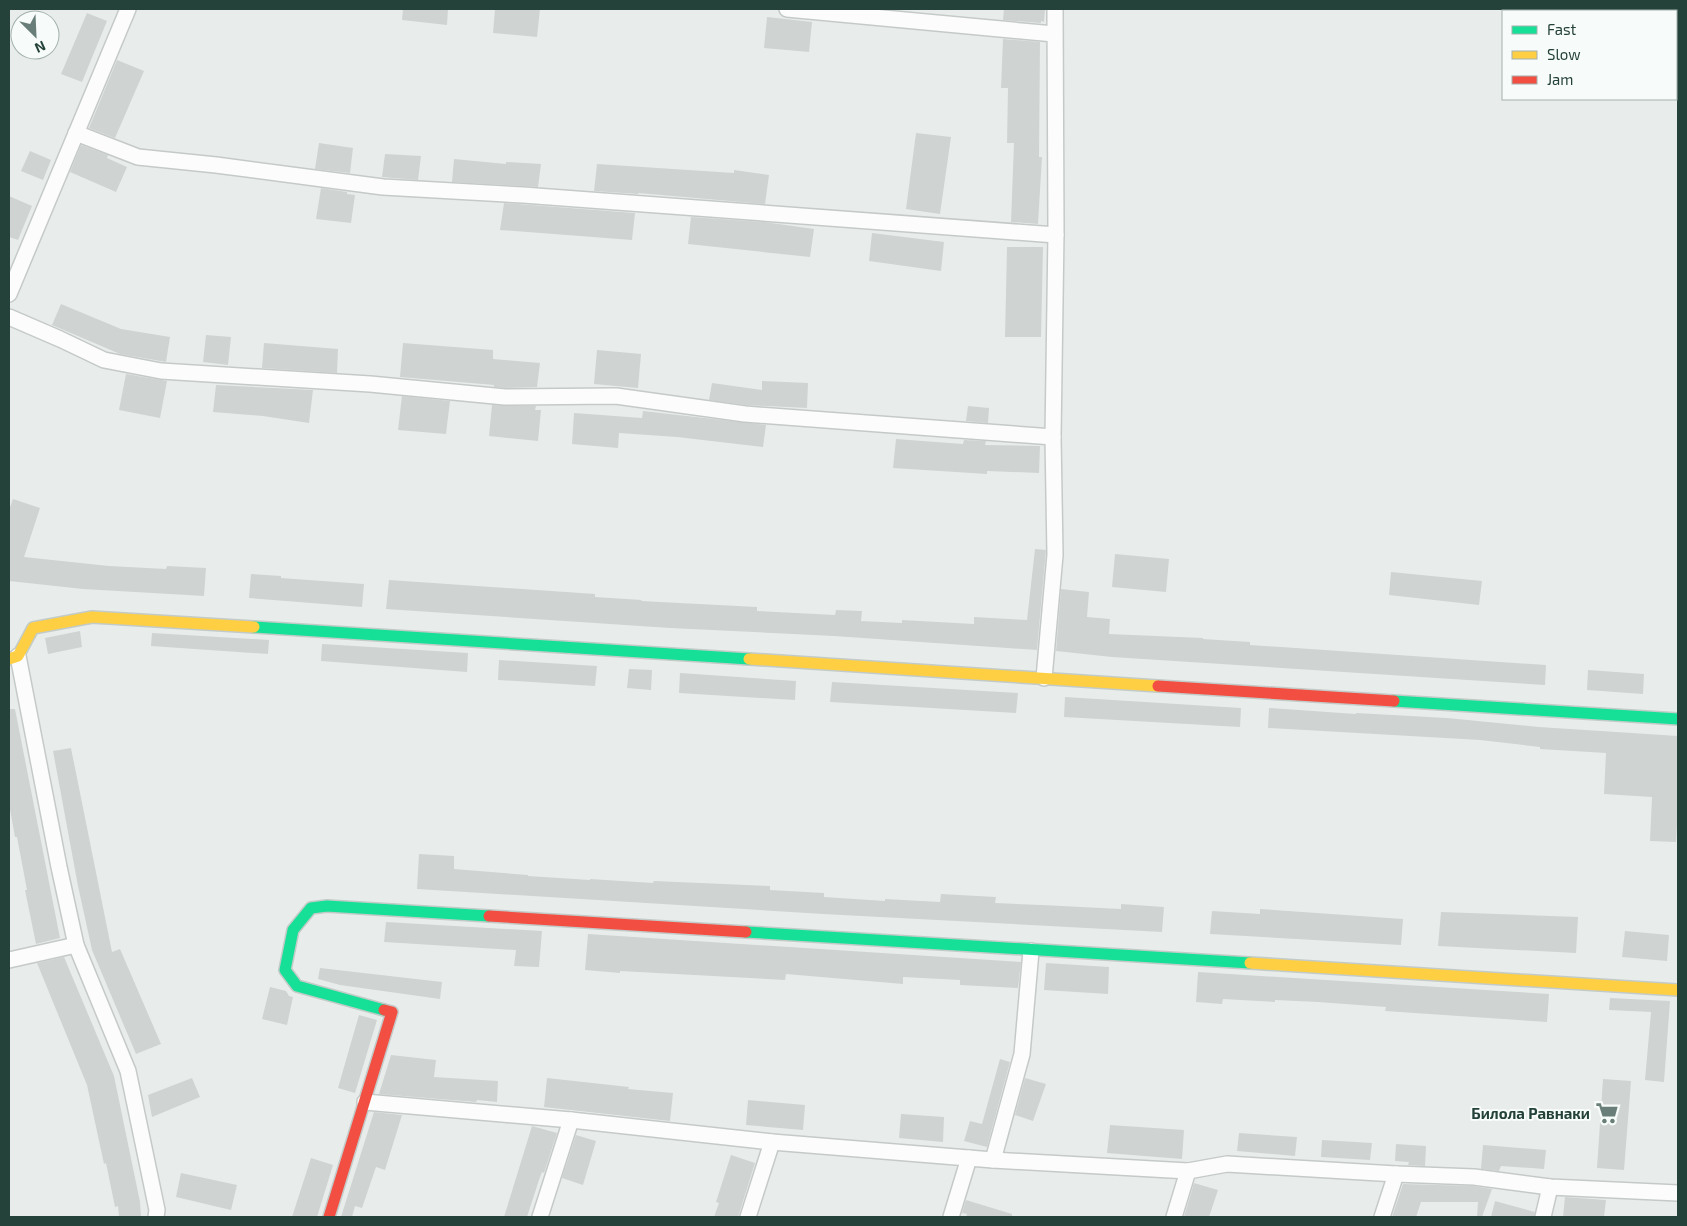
<svg xmlns="http://www.w3.org/2000/svg" width="1687" height="1226" font-family="'Exo 2',sans-serif">
  <rect width="100%" height="100%" fill="#e8edeb"/>
  <g fill="#cfd4d2">
    <path d="M 403,9 L 448,9 L 447,25 L 402,20 Z"/>
    <path d="M 495,9 L 540,9 L 537,37 L 493,33 Z"/>
    <path d="M 1004,9 L 1045,9 L 1044,22 L 1041,21 L 1041,23 L 1003,20 Z"/>
    <path d="M 87,13 L 107,21 L 82,82 L 61,74 Z"/>
    <path d="M 767,17 L 812,22 L 809,52 L 764,48 Z"/>
    <path d="M 1003,39 L 1040,42 L 1039,157 L 1042,157 L 1038,224 L 1011,222 L 1014,143 L 1007,143 L 1008,88 L 1001,88 Z"/>
    <path d="M 117,60 L 144,71 L 115,138 L 89,128 Z"/>
    <path d="M 916,133 L 951,137 L 940,214 L 906,209 Z"/>
    <path d="M 319,143 L 353,148 L 350,173 L 315,169 Z"/>
    <path d="M 81,145 L 108,155 L 107,158 L 127,167 L 116,192 L 70,172 Z"/>
    <path d="M 30,151 L 51,160 L 43,180 L 21,171 Z"/>
    <path d="M 385,154 L 421,156 L 418,180 L 382,177 Z"/>
    <path d="M 454,159 L 506,164 L 506,162 L 541,164 L 538,187 L 452,182 Z"/>
    <path d="M 597,164 L 734,173 L 734,170 L 769,175 L 765,204 L 638,193 L 638,194 L 594,191 Z"/>
    <path d="M 321,188 L 347,192 L 347,194 L 355,195 L 351,223 L 316,219 Z"/>
    <path d="M 9,196 L 32,206 L 18,240 L 9,237 Z"/>
    <path d="M 504,203 L 635,213 L 632,240 L 500,230 Z"/>
    <path d="M 691,217 L 764,222 L 814,229 L 810,257 L 688,244 Z"/>
    <path d="M 872,233 L 944,242 L 941,271 L 869,261 Z"/>
    <path d="M 1007,247 L 1043,247 L 1041,337 L 1005,337 Z"/>
    <path d="M 61,304 L 121,329 L 170,337 L 166,362 L 120,354 L 52,325 Z"/>
    <path d="M 206,335 L 231,337 L 228,365 L 203,362 Z"/>
    <path d="M 264,343 L 338,349 L 337,373 L 262,368 Z"/>
    <path d="M 403,343 L 493,350 L 493,359 L 540,363 L 537,387 L 505,388 L 494,387 L 494,385 L 400,377 Z"/>
    <path d="M 597,350 L 641,354 L 638,388 L 594,384 Z"/>
    <path d="M 126,374 L 167,381 L 160,418 L 119,410 Z"/>
    <path d="M 762,381 L 808,383 L 807,408 L 746,405 L 709,400 L 712,383 L 762,390 Z"/>
    <path d="M 216,385 L 313,390 L 309,423 L 263,416 L 213,412 Z"/>
    <path d="M 402,396 L 450,401 L 446,434 L 398,430 Z"/>
    <path d="M 492,405 L 536,406 L 535,410 L 541,410 L 538,441 L 489,436 Z"/>
    <path d="M 968,406 L 989,408 L 988,423 L 966,421 Z"/>
    <path d="M 643,411 L 766,425 L 763,447 L 677,437 L 619,433 L 618,448 L 572,444 L 574,413 L 642,418 Z"/>
    <path d="M 896,439 L 963,444 L 964,440 L 986,441 L 985,445 L 1040,446 L 1039,473 L 987,471 L 987,474 L 893,468 Z"/>
    <path d="M 13,499 L 40,508 L 24,557 L 109,566 L 166,569 L 167,566 L 206,568 L 204,596 L 83,589 L 9,581 L 9,510 Z"/>
    <path d="M 1035,549 L 1046,550 L 1037,650 L 834,636 L 670,628 L 386,609 L 389,580 L 595,594 L 595,597 L 642,600 L 641,601 L 757,607 L 757,611 L 835,615 L 836,610 L 862,611 L 861,621 L 902,623 L 902,620 L 974,624 L 974,617 L 1027,620 Z"/>
    <path d="M 1115,554 L 1169,559 L 1166,592 L 1112,587 Z"/>
    <path d="M 1391,572 L 1482,581 L 1479,605 L 1389,595 Z"/>
    <path d="M 251,574 L 281,576 L 281,578 L 364,584 L 362,607 L 249,598 Z"/>
    <path d="M 1061,589 L 1089,592 L 1087,617 L 1110,619 L 1109,634 L 1203,638 L 1203,639 L 1250,642 L 1250,645 L 1546,665 L 1545,685 L 1112,657 L 1056,651 Z"/>
    <path d="M 80,631 L 82,647 L 48,654 L 45,638 Z"/>
    <path d="M 152,633 L 269,640 L 268,654 L 151,646 Z"/>
    <path d="M 322,644 L 468,653 L 467,672 L 321,661 Z"/>
    <path d="M 499,660 L 597,666 L 595,686 L 498,680 Z"/>
    <path d="M 629,669 L 652,670 L 651,690 L 627,688 Z"/>
    <path d="M 1588,670 L 1644,674 L 1643,694 L 1587,690 Z"/>
    <path d="M 680,673 L 796,681 L 795,700 L 679,693 Z"/>
    <path d="M 832,682 L 1018,693 L 1016,713 L 830,702 Z"/>
    <path d="M 1065,697 L 1241,708 L 1240,727 L 1064,717 Z"/>
    <path d="M 1269,708 L 1356,714 L 1356,713 L 1447,718 L 1539,727 L 1678,736 L 1678,806 L 1676,842 L 1650,841 L 1652,797 L 1604,794 L 1606,753 L 1540,749 L 1540,747 L 1480,740 L 1268,728 Z"/>
    <path d="M 9,709 L 15,709 L 60,938 L 36,944 L 25,890 L 27,890 L 17,837 L 15,837 L 9,804 Z"/>
    <path d="M 71,748 L 112,952 L 120,949 L 161,1044 L 136,1054 L 92,950 L 78,886 L 53,751 Z"/>
    <path d="M 419,854 L 454,856 L 454,869 L 528,875 L 528,876 L 590,880 L 590,879 L 653,883 L 654,881 L 770,886 L 770,890 L 824,893 L 824,897 L 885,901 L 885,899 L 940,902 L 941,894 L 996,897 L 995,903 L 1042,905 L 1121,909 L 1121,904 L 1164,907 L 1162,932 L 823,914 L 417,889 Z"/>
    <path d="M 1260,909 L 1403,919 L 1401,945 L 1210,934 L 1212,911 L 1260,914 Z"/>
    <path d="M 1441,912 L 1578,917 L 1576,953 L 1438,946 Z"/>
    <path d="M 386,922 L 542,931 L 539,967 L 514,966 L 516,950 L 384,942 Z"/>
    <path d="M 1625,931 L 1669,935 L 1667,961 L 1622,957 Z"/>
    <path d="M 588,934 L 1021,962 L 1018,988 L 960,985 L 960,980 L 903,977 L 903,984 L 786,974 L 785,980 L 620,971 L 620,973 L 585,970 Z"/>
    <path d="M 64,957 L 114,1076 L 140,1202 L 141,1217 L 119,1217 L 118,1206 L 115,1207 L 106,1163 L 104,1164 L 87,1085 L 37,963 Z"/>
    <path d="M 1046,963 L 1109,967 L 1108,994 L 1044,990 Z"/>
    <path d="M 320,968 L 442,982 L 440,999 L 340,985 L 318,979 Z"/>
    <path d="M 1198,972 L 1549,994 L 1547,1022 L 1385,1011 L 1386,1007 L 1318,1002 L 1275,1000 L 1275,1002 L 1223,999 L 1222,1004 L 1196,1002 Z"/>
    <path d="M 270,987 L 286,991 L 289,996 L 293,997 L 287,1025 L 262,1019 Z"/>
    <path d="M 1610,998 L 1670,1001 L 1664,1082 L 1645,1080 L 1651,1012 L 1609,1010 Z"/>
    <path d="M 359,1015 L 377,1020 L 355,1093 L 338,1088 Z"/>
    <path d="M 391,1055 L 436,1060 L 434,1077 L 498,1081 L 497,1102 L 477,1100 L 476,1102 L 379,1094 Z"/>
    <path d="M 1000,1059 L 1010,1062 L 987,1147 L 964,1141 L 970,1121 L 982,1124 Z"/>
    <path d="M 192,1078 L 200,1097 L 152,1117 L 148,1095 Z"/>
    <path d="M 547,1078 L 629,1087 L 628,1089 L 673,1093 L 670,1121 L 544,1107 Z"/>
    <path d="M 1025,1078 L 1046,1084 L 1033,1121 L 1015,1115 Z"/>
    <path d="M 1603,1079 L 1631,1081 L 1624,1170 L 1597,1168 Z"/>
    <path d="M 748,1100 L 805,1105 L 803,1130 L 746,1125 Z"/>
    <path d="M 374,1112 L 402,1115 L 385,1170 L 376,1167 L 362,1208 L 355,1206 L 352,1217 L 341,1217 Z"/>
    <path d="M 901,1114 L 944,1117 L 943,1142 L 899,1138 Z"/>
    <path d="M 1110,1125 L 1184,1130 L 1182,1159 L 1107,1153 Z"/>
    <path d="M 532,1126 L 557,1133 L 544,1173 L 542,1172 L 539,1180 L 527,1217 L 504,1217 Z"/>
    <path d="M 1239,1133 L 1297,1137 L 1295,1156 L 1237,1151 Z"/>
    <path d="M 576,1135 L 596,1141 L 583,1185 L 562,1178 Z"/>
    <path d="M 1322,1140 L 1372,1143 L 1370,1160 L 1321,1157 Z"/>
    <path d="M 1396,1144 L 1426,1146 L 1425,1166 L 1408,1165 L 1409,1162 L 1395,1161 Z"/>
    <path d="M 1483,1145 L 1546,1150 L 1544,1169 L 1501,1166 L 1499,1171 L 1481,1169 Z"/>
    <path d="M 731,1155 L 755,1163 L 738,1217 L 714,1217 L 719,1203 L 716,1202 Z"/>
    <path d="M 311,1158 L 333,1165 L 317,1217 L 292,1217 Z"/>
    <path d="M 181,1173 L 237,1185 L 231,1210 L 176,1197 Z"/>
    <path d="M 1194,1183 L 1218,1190 L 1209,1217 L 1184,1217 Z"/>
    <path d="M 1403,1184 L 1473,1186 L 1492,1189 L 1482,1217 L 1477,1217 L 1478,1202 L 1421,1202 L 1416,1217 L 1392,1217 Z"/>
    <path d="M 1565,1197 L 1606,1200 L 1604,1217 L 1563,1217 Z"/>
    <path d="M 966,1200 L 1012,1214 L 1012,1217 L 966,1217 L 967,1214 L 962,1213 Z"/>
    <path d="M 1495,1201 L 1535,1212 L 1534,1217 L 1491,1217 Z"/>
  </g>
  <g fill="none" stroke-linecap="round" stroke-linejoin="round">
    <defs>
      <g id="street">
        <path d="M 787,9 L 1054,34"/>
        <path d="M 76,133 L 138,157 L 216,165 L 383,187 L 523,195 L 1056,235"/>
        <path d="M 9,294 L 128,9"/>
        <path d="M 9,317 L 60,339 L 104,360 L 161,371 L 370,384 L 505,397 L 616,396 L 745,414 L 1053,437"/>
        <path d="M 18,656 L 59,867 L 76,945 L 128,1071 L 157,1210 L 156,1217"/>
        <path d="M 1044,678 L 1055,555 L 1053,437 L 1056,233 L 1055,9"/>
        <path d="M 9,960 L 76,945"/>
        <path d="M 365,1102 L 571,1120 L 772,1142 L 993,1160 L 1188,1171 L 1227,1164 L 1396,1174 L 1474,1177 L 1550,1187 L 1678,1193"/>
        <path d="M 993,1160 L 1022,1054 L 1031,951"/>
        <path d="M 540,1217 L 571,1120"/>
        <path d="M 748,1217 L 772,1142"/>
        <path d="M 951,1217 L 969,1158"/>
        <path d="M 1174,1217 L 1188,1171"/>
        <path d="M 1382,1217 L 1396,1174"/>
        <path d="M 1543,1217 L 1550,1187"/>
      </g>
      <g id="fast">
        <path d="M 254,627 L 749,659"/>
        <path d="M 1394,701 L 1678,719"/>
        <path d="M 746,932 L 1250,963"/>
        <path d="M 384,1010 L 297,986 L 285,970 L 293,930 L 311,908 L 327,906 L 489,916"/>
      </g>
      <g id="slow">
        <path d="M 9,659 L 18,656 L 33,628 L 92,617 L 254,627"/>
        <path d="M 749,659 L 1158,686"/>
        <path d="M 1250,963 L 1678,990"/>
      </g>
      <g id="jam">
        <path d="M 1158,686 L 1394,701"/>
        <path d="M 489,916 L 746,932"/>
        <path d="M 329,1217 L 392,1012 L 384,1010"/>
      </g>
    </defs>
    <use href="#street" stroke="#c5cac8" stroke-width="18"/>
    <use href="#fast" stroke="#c3cbc8" stroke-width="14"/>
    <use href="#slow" stroke="#c3cbc8" stroke-width="14"/>
    <use href="#jam" stroke="#c3cbc8" stroke-width="14"/>
    <use href="#street" stroke="#fcfcfc" stroke-width="15"/>
    <use href="#fast" stroke="#16e098" stroke-width="11"/>
    <use href="#slow" stroke="#ffcf43" stroke-width="11"/>
    <use href="#jam" stroke="#f24e42" stroke-width="11"/>
  </g>
  <defs>
    <symbol id="supermarket-bare" viewBox="-9 -9 18 18"><path d="M-6-5.5h2.5l.6 2H6L4.5 2H-2.5L-4.4-4H-6ZM-1.5 3.2a1.3 1.3 0 1 0 .1 0ZM3 3.2a1.3 1.3 0 1 0 .1 0Z" fill="#697e78" stroke="#f7fbf9" stroke-width="2.5" paint-order="stroke"/></symbol>
  </defs>
  <g fill-rule="evenodd">
    <use href="#supermarket-bare" x="1591" y="1097" width="32" height="32"/>
  </g>
  <g text-anchor="middle" dominant-baseline="central" stroke-width="4" stroke-linejoin="round" paint-order="stroke">
    <g font-size="15" font-weight="bold" fill="#24423a" stroke="#f7fbf9" text-anchor="end">
      <text x="1590" y="1113">Билола Равнаки</text>
    </g>
  </g>
  <rect width="1687" height="1226" fill="none" stroke="#24423a" stroke-width="20"/>
  <rect x="1502" y="10" width="175" height="90" fill="#f7fbf9" stroke="#a3b1ad"/>
  <rect x="1512" y="26" width="25" height="8" fill="#16e098" stroke="#a3b1ad"/>
  <text x="1547" y="35" font-size="15" fill="#24423a">Fast</text>
  <rect x="1512" y="51" width="25" height="8" fill="#ffcf43" stroke="#a3b1ad"/>
  <text x="1547" y="60" font-size="15" fill="#24423a">Slow</text>
  <rect x="1512" y="76" width="25" height="8" fill="#f24e42" stroke="#a3b1ad"/>
  <text x="1547" y="85" font-size="15" fill="#24423a">Jam</text>
  <g transform="translate(35 35) rotate(156)"><circle r="24" fill="#f7fbf9" stroke="#a3b1ad"/>
  <path d="M0-4L9 19L0 12L-9 19Z" fill="#697e78"/>
  <text y="-8" font-size="14" font-weight="bold" text-anchor="middle" fill="#24423a">N</text>
  </g>
</svg>
